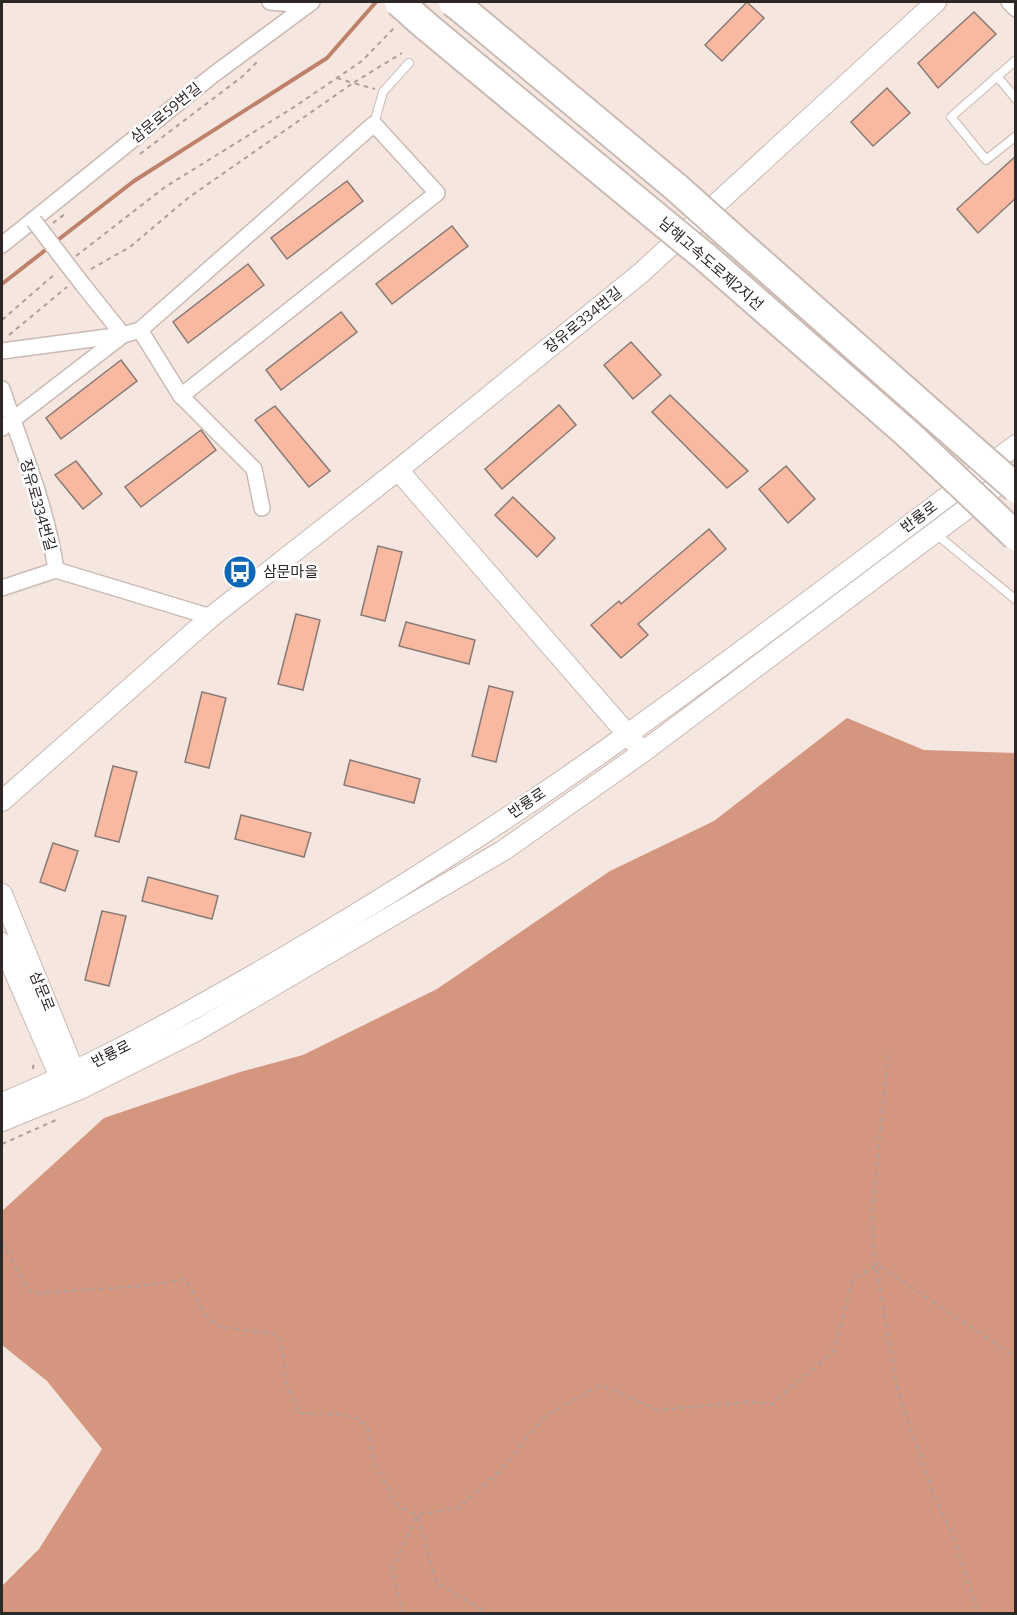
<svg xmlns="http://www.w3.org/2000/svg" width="1017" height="1615" font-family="Bitter,'Noto Sans KR',serif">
  <rect width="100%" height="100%" fill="#f6e6e0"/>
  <path fill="#d4967e" d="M 847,718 L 924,750 L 1015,753 L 1015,1613 L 2,1613 L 2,1586 L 39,1549 L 102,1449 L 47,1381 L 2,1345 L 2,1211 L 104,1118 L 240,1072 L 303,1055 L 437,989 L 610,871 L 714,821 Z"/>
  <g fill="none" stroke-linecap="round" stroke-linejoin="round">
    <g stroke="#be826b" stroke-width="4">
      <path d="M 54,243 L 134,181 L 327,58 L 376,2"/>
      <path d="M 2,284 L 48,248"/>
    </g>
  </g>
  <g fill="#f9b9a0" stroke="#887a75" stroke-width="1.5">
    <path d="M 747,2 L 764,18 L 722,61 L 705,45 Z"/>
    <path d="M 974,12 L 996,34 L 938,88 L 918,63 Z"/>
    <path d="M 887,88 L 910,113 L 873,146 L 851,122 Z"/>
    <path d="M 1016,156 L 1016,198 L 978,233 L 957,209 Z"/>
    <path d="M 347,181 L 363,201 L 287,259 L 271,238 Z"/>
    <path d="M 452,226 L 468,246 L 392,304 L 376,284 Z"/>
    <path d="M 248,264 L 264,285 L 188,343 L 173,322 Z"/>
    <path d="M 341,312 L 357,332 L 281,390 L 266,370 Z"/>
    <path d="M 631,342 L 661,375 L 633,399 L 604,365 Z"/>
    <path d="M 121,360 L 137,381 L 61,439 L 46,418 Z"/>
    <path d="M 670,395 L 748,471 L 727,488 L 652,412 Z"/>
    <path d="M 559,405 L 576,425 L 502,489 L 485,469 Z"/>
    <path d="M 275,406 L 330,471 L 309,487 L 255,420 Z"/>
    <path d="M 201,430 L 216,450 L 141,507 L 125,487 Z"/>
    <path d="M 76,461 L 102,494 L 83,509 L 55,475 Z"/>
    <path d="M 786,466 L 815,499 L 788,523 L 759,489 Z"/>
    <path d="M 513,497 L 555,538 L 537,557 L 495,515 Z"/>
    <path d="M 709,529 L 726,549 L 638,624 L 648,635 L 621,658 L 591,625 L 619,601 L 621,604 Z"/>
    <path d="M 378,546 L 402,552 L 385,621 L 361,615 Z"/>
    <path d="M 296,614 L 320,620 L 303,690 L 278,684 Z"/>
    <path d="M 406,622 L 475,640 L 469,664 L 399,646 Z"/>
    <path d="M 489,686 L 513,692 L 496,762 L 472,756 Z"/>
    <path d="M 202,692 L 226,698 L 209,768 L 185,762 Z"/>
    <path d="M 350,760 L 420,779 L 414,803 L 344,785 Z"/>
    <path d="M 113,766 L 137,772 L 119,842 L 95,836 Z"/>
    <path d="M 241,815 L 311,833 L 304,857 L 235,839 Z"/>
    <path d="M 53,843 L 78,851 L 65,891 L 40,882 Z"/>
    <path d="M 148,877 L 218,896 L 212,919 L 142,901 Z"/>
    <path d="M 102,911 L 126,916 L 109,986 L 85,980 Z"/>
  </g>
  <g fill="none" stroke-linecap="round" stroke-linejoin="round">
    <defs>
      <g id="service">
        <path d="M 1016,60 L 951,117 L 986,160 L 1016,136"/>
        <path d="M 997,76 L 1016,99"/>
        <path d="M 374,124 L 383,92 L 409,63"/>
        <path d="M 936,534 L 1016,600"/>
      </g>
      <g id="minor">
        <path d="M 270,2 L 305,5"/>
        <path d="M 1009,2 L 1016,9"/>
        <path d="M 2,245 L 213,75 L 312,2"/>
        <path d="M 140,330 L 181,396 L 254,469 L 262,508"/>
        <path d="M 2,351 L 123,335 L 83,285"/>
        <path d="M 2,389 C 22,448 47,508 56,570"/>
        <path d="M 2,428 L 123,335 L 140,330 L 374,124 L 437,193 L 181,396"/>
        <path d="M 56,570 L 211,617"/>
        <path d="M 2,588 L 56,570"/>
      </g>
      <g id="tertiary">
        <path d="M 398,470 L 635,743"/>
        <path d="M 2,801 L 211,617 L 398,470 L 641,273 L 936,2"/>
        <path d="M 2,894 L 79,1083"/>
        <path d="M 2,943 L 65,1089"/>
        <path d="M 2,1103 C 102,1062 195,1009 288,955 C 403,887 517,814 625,736 C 757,642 886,542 1016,445"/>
        <path d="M 2,1121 L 80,1089 L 198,1030 L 504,850 L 643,752 L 1014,473"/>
      </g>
      <g id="motorway">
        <path d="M 462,9 L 677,188"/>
        <path d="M 426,26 L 654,215"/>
        <path d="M 726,232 L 934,416"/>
        <path d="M 704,256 L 909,435"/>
      </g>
    </defs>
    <use href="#service" stroke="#c9bab4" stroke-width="10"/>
    <use href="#minor" stroke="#c9bab4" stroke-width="18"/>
    <use href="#tertiary" stroke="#c9bab4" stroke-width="22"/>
    <use href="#motorway" stroke="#c9bab4" stroke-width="32"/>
    <g stroke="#ab9f9a" stroke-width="2" stroke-dasharray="4.5 4.5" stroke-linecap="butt">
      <path d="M 337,78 L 353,83 L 402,53"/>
      <path d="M 140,154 L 243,76 L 258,61"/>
      <path d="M 53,223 L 65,214"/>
      <path d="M 76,256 L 165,187 L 291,109 L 362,61 L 395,27"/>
      <path d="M 91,269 L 130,247 L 188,198 L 353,83 L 375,89"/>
      <path d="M 2,320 L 56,273"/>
      <path d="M 9,335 L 67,287"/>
      <path d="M 888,1055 L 872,1214 L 874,1254 L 898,1392 L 935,1498 L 954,1538 L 978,1614"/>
      <path d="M 33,1069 L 34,1060"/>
      <path d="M 2,1144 L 56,1120"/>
      <path d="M 2,1243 L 26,1286 L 34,1294 C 85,1288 136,1290 185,1279 L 209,1320 L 222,1327 L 275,1334 L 281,1340 L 285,1378 L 298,1413 L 338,1414 L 359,1419 L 368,1429 L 375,1465 L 398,1506 L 417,1515 L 436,1582 L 489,1614"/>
      <path d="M 403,1614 L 392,1569 L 417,1515 L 458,1508 L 500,1471 L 545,1416 L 601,1385 L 657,1410 L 748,1402 L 772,1404 L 834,1351 L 853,1279 L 878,1265 L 1008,1352 L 1016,1353"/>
      <path d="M 1007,1614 L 1016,1611"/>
    </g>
    <use href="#service" stroke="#fff" stroke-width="8"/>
    <use href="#minor" stroke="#fff" stroke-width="15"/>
    <use href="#tertiary" stroke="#fff" stroke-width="20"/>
    <use href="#motorway" stroke="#fff" stroke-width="28"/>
    <defs>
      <path id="minor-bridge" d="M 34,221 L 83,285"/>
      <g id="motorway-bridge">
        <path d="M 399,2 L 426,26"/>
        <path d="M 453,2 L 462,9"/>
        <path d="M 677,188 L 726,232"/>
        <path d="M 654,215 L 704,256"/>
        <path d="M 934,416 L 1016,488"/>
        <path d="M 909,435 L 1016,536"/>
      </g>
    </defs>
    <use href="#minor-bridge" stroke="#c9bab4" stroke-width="18" stroke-linecap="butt"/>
    <use href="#motorway-bridge" stroke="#c9bab4" stroke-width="32" stroke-linecap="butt"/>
    <use href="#minor-bridge" stroke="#fff" stroke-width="15"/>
    <use href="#motorway-bridge" stroke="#fff" stroke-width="28"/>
  </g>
  <defs>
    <symbol id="bus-disc" viewBox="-11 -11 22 22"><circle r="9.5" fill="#1067b5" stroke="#fff"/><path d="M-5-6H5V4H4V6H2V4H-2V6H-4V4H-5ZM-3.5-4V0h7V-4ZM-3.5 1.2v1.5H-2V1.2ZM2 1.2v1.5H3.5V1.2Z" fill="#fff"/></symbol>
  </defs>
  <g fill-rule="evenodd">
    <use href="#bus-disc" x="221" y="553" width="38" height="38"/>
  </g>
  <g text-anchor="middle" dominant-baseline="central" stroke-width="5" stroke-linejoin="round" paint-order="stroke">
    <g font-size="15" fill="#2d2725" stroke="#fff">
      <text transform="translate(166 113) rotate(-39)">삼문로59번길</text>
      <text transform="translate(711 264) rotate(41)">남해고속도로제2지선</text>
      <text transform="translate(583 320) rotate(-39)">장유로334번길</text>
      <text transform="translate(38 505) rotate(74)">장유로334번길</text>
      <text transform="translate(919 517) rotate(-37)">반룡로</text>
      <text transform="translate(527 803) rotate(-34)">반룡로</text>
      <text transform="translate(42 991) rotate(68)">삼문로</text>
      <text transform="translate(111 1054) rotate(-27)">반룡로</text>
    </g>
    <g font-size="15" fill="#2d2725" stroke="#fff" text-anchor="start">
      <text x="263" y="572">삼문마을</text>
    </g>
  </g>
  <rect width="1017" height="1615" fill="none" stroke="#2d2725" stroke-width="6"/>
</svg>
